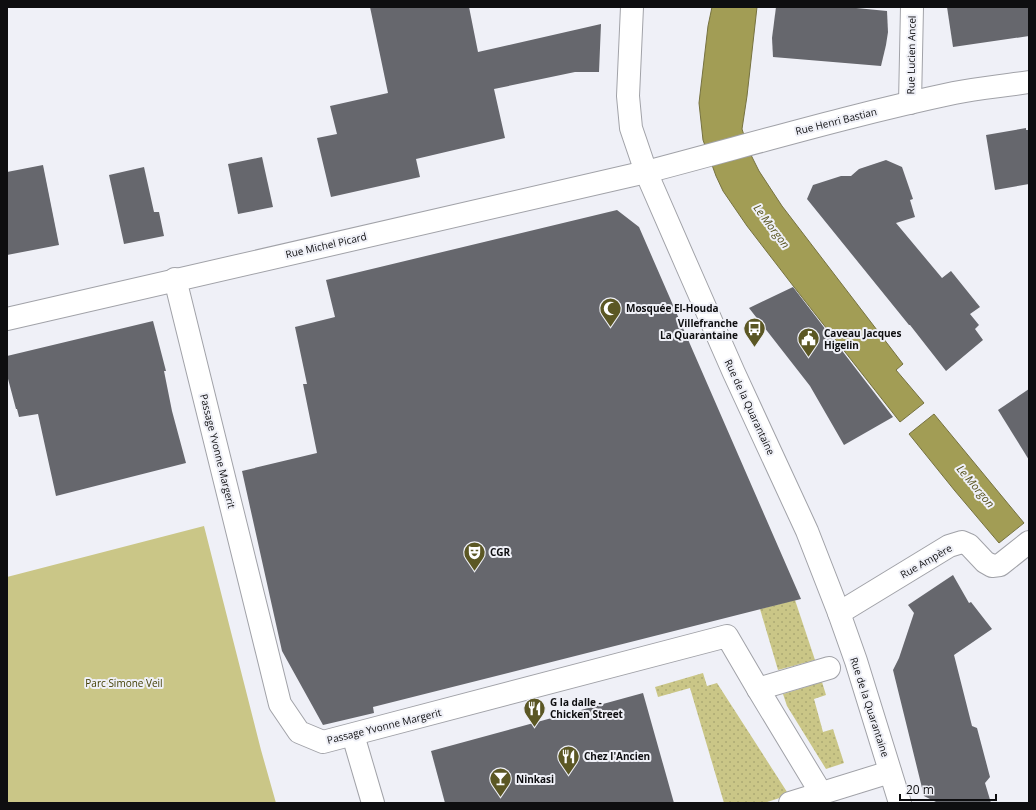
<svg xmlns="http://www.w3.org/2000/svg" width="1036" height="810" font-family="'Open Sans',sans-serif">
  <defs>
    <pattern id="grass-dots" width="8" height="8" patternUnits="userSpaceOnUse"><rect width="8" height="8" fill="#cac687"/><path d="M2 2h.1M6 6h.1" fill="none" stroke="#aca974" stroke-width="1.8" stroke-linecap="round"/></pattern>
  </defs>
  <rect width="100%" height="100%" fill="#eff0f7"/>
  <g fill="url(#grass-dots)">
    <path d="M 795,600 L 815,660 L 778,670 L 760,609 Z"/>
    <path d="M 703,673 L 707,686 L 717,683 L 789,795 L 764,803 L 724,803 L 690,688 L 658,697 L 655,687 Z"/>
    <path d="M 822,682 L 826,695 L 814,699 L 823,732 L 833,729 L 844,763 L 826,769 L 787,706 L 783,694 Z"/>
  </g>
  <path fill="#cac687" d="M 204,526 L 261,750 L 276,803 L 7,803 L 7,577 Z"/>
  <g fill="#a29d55" stroke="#767240">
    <path d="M 712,7 L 757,7 L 747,96 L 742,129 L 749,151 L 759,171 L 782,206 L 903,364 L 896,370 L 924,403 L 900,422 L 794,287 L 747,226 L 723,191 L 716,176 L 703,140 L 699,103 L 708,26 Z"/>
    <path d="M 934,414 L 1024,523 L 999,543 L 955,491 L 909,434 Z"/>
  </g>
  <g fill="#66676d">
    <path d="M 370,7 L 469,7 L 478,52 L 601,24 L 599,72 L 575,72 L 494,89 L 505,138 L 416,159 L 420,177 L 331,197 L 317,138 L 337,134 L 330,106 L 388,93 Z"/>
    <path d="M 776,7 L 846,7 L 887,11 L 888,32 L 886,45 L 881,66 L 773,57 L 772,38 Z"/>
    <path d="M 947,7 L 1029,7 L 1029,36 L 953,47 Z"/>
    <path d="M 1026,128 L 1026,130 L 1029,130 L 1029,184 L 995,190 L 986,135 Z"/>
    <path d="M 262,157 L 273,207 L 238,214 L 228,164 Z"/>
    <path d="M 886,160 L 902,167 L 913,199 L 910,200 L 915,217 L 896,223 L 942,278 L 951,271 L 980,307 L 970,314 L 979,325 L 975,329 L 983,340 L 946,371 L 910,325 L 909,325 L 807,199 L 813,185 L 841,176 L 851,176 L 859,169 Z"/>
    <path d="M 43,165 L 59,245 L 7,255 L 7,172 Z"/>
    <path d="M 144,167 L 154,212 L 159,212 L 164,236 L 124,244 L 109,175 Z"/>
    <path d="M 617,210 L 639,227 L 801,599 L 373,707 L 374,713 L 323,725 L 282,651 L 242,471 L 317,453 L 303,384 L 307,384 L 295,327 L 335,317 L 326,280 Z"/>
    <path d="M 793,287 L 893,417 L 844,445 L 810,386 L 749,308 Z"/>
    <path d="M 153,321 L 166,371 L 164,371 L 172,411 L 186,463 L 56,496 L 38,414 L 19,417 L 17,409 L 16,409 L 7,375 L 7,356 Z"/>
    <path d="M 1029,389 L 1029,460 L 998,410 Z"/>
    <path d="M 953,575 L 969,603 L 971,602 L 992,629 L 954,655 L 972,726 L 977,728 L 990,777 L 985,783 L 991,803 L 938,803 L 924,796 L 893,670 L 899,658 L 914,613 L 908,605 Z"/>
    <path d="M 643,693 L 674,803 L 445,803 L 431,751 Z"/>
  </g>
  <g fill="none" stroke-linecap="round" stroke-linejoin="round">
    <defs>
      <g id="pedestrian">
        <path d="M 175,279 L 280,704 L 299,732 L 323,742 L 727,636 L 758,689 L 821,793"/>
        <path d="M 758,689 L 829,668"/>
        <path d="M 353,735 L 373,803"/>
      </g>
      <g id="minor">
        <path d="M 632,7 L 628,96 L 631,128 L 646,172 L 687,266 L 734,373 L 807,531 L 839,613 L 856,661 L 900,803"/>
        <path d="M 910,103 L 912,7"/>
        <path d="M 7,319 L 646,172 C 749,145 850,115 954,93 C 979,88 1004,86 1029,82"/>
        <path d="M 839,613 L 949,546 L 962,542 L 969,545 L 985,562 L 992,566 L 1000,565 L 1029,542"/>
        <path d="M 790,803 L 890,772"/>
      </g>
    </defs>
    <use href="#pedestrian" stroke="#a1a2a8" stroke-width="24"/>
    <use href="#minor" stroke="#a1a2a8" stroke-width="24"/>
    <use href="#pedestrian" stroke="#fff" stroke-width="22"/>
    <use href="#minor" stroke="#fff" stroke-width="22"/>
  </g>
  <defs>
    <symbol id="mosque-pin" viewBox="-11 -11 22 30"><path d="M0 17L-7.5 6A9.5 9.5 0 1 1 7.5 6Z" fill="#5b5724" stroke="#eff0f7"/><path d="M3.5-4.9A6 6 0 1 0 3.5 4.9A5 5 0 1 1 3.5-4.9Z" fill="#fff"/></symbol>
    <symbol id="bus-pin" viewBox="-11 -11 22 30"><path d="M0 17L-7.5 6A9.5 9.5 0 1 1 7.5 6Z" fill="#5b5724" stroke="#eff0f7"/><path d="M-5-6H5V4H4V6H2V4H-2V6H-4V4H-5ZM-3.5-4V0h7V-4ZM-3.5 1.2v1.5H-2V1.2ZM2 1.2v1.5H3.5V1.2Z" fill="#fff"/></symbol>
    <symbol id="civic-pin" viewBox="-11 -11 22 30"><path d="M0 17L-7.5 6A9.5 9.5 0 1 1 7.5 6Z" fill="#5b5724" stroke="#eff0f7"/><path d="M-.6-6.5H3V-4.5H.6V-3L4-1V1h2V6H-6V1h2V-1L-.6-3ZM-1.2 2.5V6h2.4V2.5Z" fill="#fff"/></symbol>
    <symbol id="theatre-pin" viewBox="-11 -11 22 30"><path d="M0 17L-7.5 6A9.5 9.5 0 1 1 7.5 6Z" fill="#5b5724" stroke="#eff0f7"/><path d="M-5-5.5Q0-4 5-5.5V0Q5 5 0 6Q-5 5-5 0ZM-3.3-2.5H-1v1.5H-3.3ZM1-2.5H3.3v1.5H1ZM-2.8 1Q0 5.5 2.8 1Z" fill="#fff"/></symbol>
    <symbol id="restaurant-pin" viewBox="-11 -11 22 30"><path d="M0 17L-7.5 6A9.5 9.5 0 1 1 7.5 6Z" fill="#5b5724" stroke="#eff0f7"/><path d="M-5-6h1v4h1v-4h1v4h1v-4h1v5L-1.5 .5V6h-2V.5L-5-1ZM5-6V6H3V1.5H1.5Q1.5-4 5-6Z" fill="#fff"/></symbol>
    <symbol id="bar-pin" viewBox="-11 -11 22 30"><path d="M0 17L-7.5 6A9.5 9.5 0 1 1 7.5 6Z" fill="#5b5724" stroke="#eff0f7"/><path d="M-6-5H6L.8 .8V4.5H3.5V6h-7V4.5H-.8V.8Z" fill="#fff"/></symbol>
  </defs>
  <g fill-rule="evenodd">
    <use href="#mosque-pin" x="598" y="296" width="25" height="34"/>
    <use href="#bus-pin" x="742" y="316" width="25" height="34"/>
    <use href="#civic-pin" x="796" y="326" width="25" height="34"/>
    <use href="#theatre-pin" x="462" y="540" width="25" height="34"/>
    <use href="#restaurant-pin" x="522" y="696" width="25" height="34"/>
    <use href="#restaurant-pin" x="556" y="744" width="25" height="34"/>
    <use href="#bar-pin" x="488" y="766" width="25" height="34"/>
  </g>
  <g text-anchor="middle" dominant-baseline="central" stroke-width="4" stroke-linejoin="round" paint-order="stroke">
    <g font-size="10" fill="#0e0e10" stroke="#eff0f7">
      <text transform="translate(911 55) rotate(-89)">Rue Lucien Ancel</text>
      <text transform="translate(836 121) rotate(-14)">Rue Henri Bastian</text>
      <text transform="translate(326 245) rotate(-13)">Rue Michel Picard</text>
      <text transform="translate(750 407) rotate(65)">Rue de la Quarantaine</text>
      <text transform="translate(218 451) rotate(76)">Passage Yvonne Margerit</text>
      <text transform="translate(926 561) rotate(-30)">Rue Ampère</text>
      <text transform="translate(870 707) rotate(72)">Rue de la Quarantaine</text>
      <text transform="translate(384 726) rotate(-14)">Passage Yvonne Margerit</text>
    </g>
    <g font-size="10" font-weight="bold" fill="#0e0e10" stroke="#eff0f7" text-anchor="start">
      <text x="626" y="308">Mosquée El-Houda</text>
      <text x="738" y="323" text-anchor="end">Villefranche<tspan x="738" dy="12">La Quarantaine</tspan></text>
      <text x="824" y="333">Caveau Jacques<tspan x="824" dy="12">Higelin</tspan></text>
      <text x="490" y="552">CGR</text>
      <text x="550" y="702">G la dalle -<tspan x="550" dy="12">Chicken Street</tspan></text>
      <text x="584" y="756">Chez l'Ancien</text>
      <text x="516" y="779">Ninkasi</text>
    </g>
    <g font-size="10" fill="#413d00" stroke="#eff0f7">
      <text x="124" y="683">Parc Simone Veil</text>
    </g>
    <g font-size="11" font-style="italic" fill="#545019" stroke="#eff0f7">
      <text transform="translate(772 226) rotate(53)">Le Morgon</text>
      <text transform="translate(976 486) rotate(50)">Le Morgon</text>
    </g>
  </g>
  <rect width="1036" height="810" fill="none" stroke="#0e0e10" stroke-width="16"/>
  <path d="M900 794v6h96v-6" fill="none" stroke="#0e0e10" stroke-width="2"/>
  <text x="906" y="794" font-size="12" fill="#0e0e10" stroke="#eff0f7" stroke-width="3" paint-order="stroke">20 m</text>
</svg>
